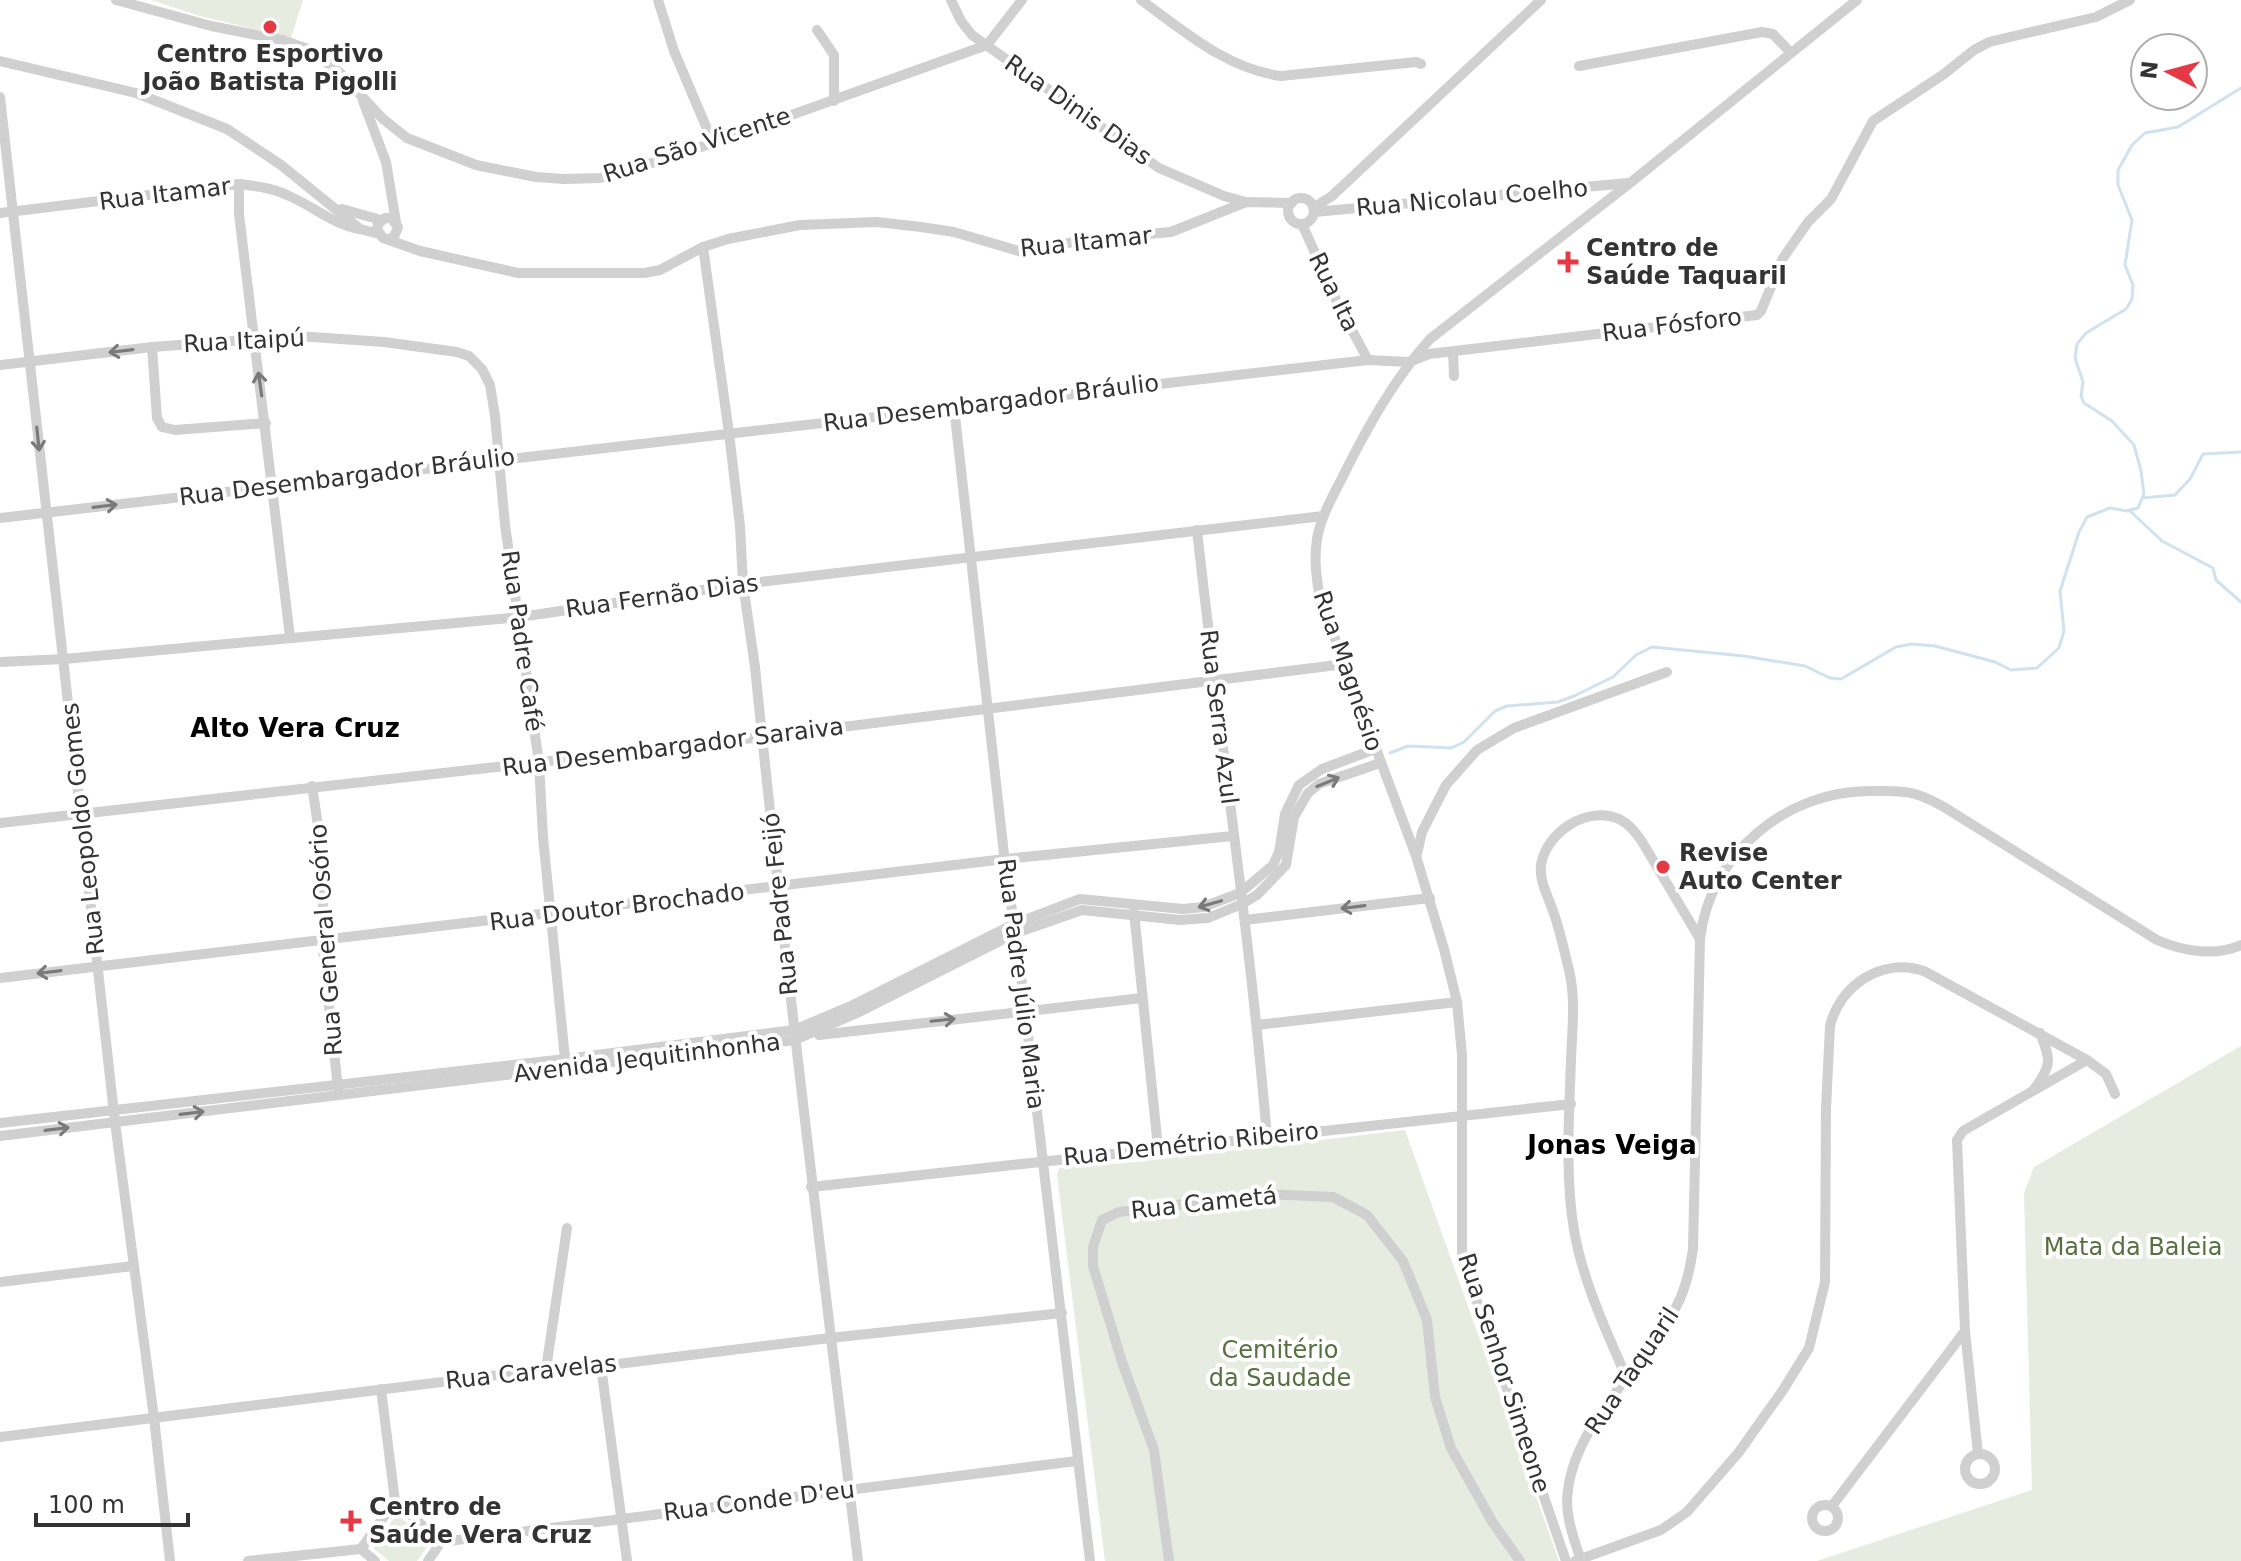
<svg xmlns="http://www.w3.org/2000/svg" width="2241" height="1561" font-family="'DejaVu Sans',sans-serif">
  <rect width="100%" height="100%" fill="#fff"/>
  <g fill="#e6ecdf">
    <path d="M 151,0 L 303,0 L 291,38 L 200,16 Z"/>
    <path d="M 2241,1046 L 2241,1561 L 1817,1561 L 2032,1490 L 2024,1193 L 2034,1167 Z"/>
    <path d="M 1405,1130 L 1559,1561 L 1105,1561 L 1057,1175 L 1059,1168 L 1135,1162 Z"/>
    <path d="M 397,1514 L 430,1543 L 417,1561 L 389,1561 L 373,1548 Z"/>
  </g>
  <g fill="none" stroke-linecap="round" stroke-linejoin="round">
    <g stroke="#cfe2ee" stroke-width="3">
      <path d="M 2142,498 L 2175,495 L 2190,479 L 2203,454 L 2241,452"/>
      <path d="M 2129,510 L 2162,541 L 2213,568 L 2216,580 L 2241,602"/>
      <path d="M 1390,753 L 1408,746 L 1451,748 L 1464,742 L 1495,711 L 1507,706 L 1558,702 L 1574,696 L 1613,677 L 1636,655 L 1652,647 L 1744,656 L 1805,666 L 1830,678 L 1841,679 L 1896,647 L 1911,644 L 1935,646 L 1995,662 L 2011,670 L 2037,668 L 2059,648 L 2064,631 L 2060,591 L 2079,532 L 2087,517 L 2110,508 L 2127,511 L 2138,508 L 2144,494 L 2141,471 L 2134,445 L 2112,421 L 2084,403 L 2081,396 L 2083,382 L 2075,358 L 2077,344 L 2086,333 L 2126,309 L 2132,299 L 2133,285 L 2125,265 L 2132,220 L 2118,185 L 2118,170 L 2132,145 L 2145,133 L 2178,127 L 2241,88"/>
    </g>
    <g stroke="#d0d0d0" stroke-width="10">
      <path d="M 116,0 L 211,26 L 282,40 L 311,50 L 340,73 L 383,119 L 407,138 L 476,165 L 536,177 L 564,179 L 600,178 L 630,170 L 713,143 L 987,45 L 1022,0"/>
      <path d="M 658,0 L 674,51 L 713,143"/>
      <path d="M 951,0 L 961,21 L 972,35 L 1159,168 L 1224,196 L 1246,202"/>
      <path d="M 1141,0 C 1184,31 1227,69 1281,76 L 1416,62 L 1421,64"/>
      <path d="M 817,30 L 834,55 L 834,101"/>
      <path d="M 0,61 L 136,93 L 227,129 L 281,165 L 360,229 L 379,234"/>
      <path d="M 1579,66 L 1762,32 L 1773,34 L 1790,52"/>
      <path d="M 0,97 L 115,1122 L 154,1418 L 170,1561"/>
      <path d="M 363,101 L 386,162 L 396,222"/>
      <path d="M 239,184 L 239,214 L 290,637"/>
      <circle cx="1301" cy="211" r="13"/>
      <path d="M 1313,208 L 1332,196 L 1541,0"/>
      <path d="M 342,209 L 381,220"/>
      <path d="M 1314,212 L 1628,183"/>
      <path d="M 0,213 L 239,184 C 256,186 273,188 289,196 C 313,206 332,224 359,229"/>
      <path d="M 1302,224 L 1338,304 L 1368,360"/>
      <path d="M 388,239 L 394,237 L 398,227 L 391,218 L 385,218 L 378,224 L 377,229 L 383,238 L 420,251 L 518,273 L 644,273 L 660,270 L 703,247 L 728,239 L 800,225 L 877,222 L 921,227 L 954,232 L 1022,252 L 1042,250 L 1080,240 L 1171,232 L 1246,202 L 1292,203"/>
      <path d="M 703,247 L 729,433 L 740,526 L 743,584 L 755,667 C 785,965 822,1263 858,1561"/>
      <path d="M 152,347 L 157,418 L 162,427 L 175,430 L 266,423"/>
      <path d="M 1453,352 L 1454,376"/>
      <path d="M 0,365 L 152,347 L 298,336 L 384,342 L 457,352 L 469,356 L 482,369 L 490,385 L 495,416 L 505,525 L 539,763 L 543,837 L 565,1059"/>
      <path d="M 954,407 L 1007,881 L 1016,933 L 1090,1561"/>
      <path d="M 0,518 L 1368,360 L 1409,362 L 1429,354 L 1757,315 L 1761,311 L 1783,258 L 1808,222 L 1831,199 L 1873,121 L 1944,74 L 1974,50 L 1989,42 L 2096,17 L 2130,0"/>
      <path d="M 1197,530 C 1219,732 1250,934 1267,1137"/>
      <path d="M 0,662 L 64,659 L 520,617 L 743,584 L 1323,516"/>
      <path d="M 312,786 L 324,865 L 322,941 L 338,1088"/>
      <path d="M 0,823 L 762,737 L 1345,664"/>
      <path d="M 1417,854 L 1422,832 L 1446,785 L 1477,750 L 1514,728 L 1667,672"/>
      <path d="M 1134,912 L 1158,1148"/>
      <path d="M 1245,920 L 1430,898"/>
      <path d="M 0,978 L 1005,859 L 1233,836"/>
      <path d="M 1257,1025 L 1457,1002"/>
      <path d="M 819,1035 L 1142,998"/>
      <path d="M 2034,1089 C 2052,1066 2051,1059 2040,1033"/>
      <path d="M 0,1123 L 565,1059 L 794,1030 L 853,1005 L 1014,924 L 1080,899 L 1183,909 L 1203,907 L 1240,893 L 1273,865 L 1279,852 L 1285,814 L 1299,785 L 1322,769 L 1375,749"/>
      <path d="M 0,1136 L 795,1040 L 857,1013 L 1016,933 L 1082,910 L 1180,920 L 1208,918 L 1242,904 L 1257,895 L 1286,865 L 1294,817 L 1308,793 L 1319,784 L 1380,763"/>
      <path d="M 811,1187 L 1571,1104"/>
      <path d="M 0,1282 L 133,1266"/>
      <path d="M 601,1366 L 627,1561"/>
      <path d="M 546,1369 L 567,1228"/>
      <path d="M 1627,1379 C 1606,1330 1583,1282 1574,1230 C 1565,1177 1569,1114 1571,1060 C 1572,1030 1576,999 1569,970 C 1564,950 1560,930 1553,911 C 1548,896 1539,881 1541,865 C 1546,832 1588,805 1619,819 C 1629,824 1634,831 1641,840 L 1700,939"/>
      <path d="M 381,1389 L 395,1501"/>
      <path d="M 0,1437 L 546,1369 L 601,1366 L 830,1338 L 1062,1313"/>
      <circle cx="1980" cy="1469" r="15"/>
      <path d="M 1978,1454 L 1965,1331 L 1957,1140 L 1963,1131 L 2087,1060"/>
      <circle cx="1825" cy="1518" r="13"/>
      <path d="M 1832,1506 L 1965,1331"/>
      <path d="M 441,1542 L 1076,1461"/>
      <path d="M 248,1561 L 361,1549"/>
      <path d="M 375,1561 L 361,1549 L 395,1501 L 441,1542 L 428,1561"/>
      <path d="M 1169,1561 L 1154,1450 L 1122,1362 L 1093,1266 L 1093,1247 L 1102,1220 L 1119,1212 L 1267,1194 L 1333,1197 L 1367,1215 L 1403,1261 L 1427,1320 L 1435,1397 L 1451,1448 L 1493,1523 L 1520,1561"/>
      <path d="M 1566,1561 L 1462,1258 L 1462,1055 L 1457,1002 L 1444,949 L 1416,856 L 1321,601 C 1316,582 1314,558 1317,539 C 1321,516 1333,496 1343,476 C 1367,428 1394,379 1430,339 L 1630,183 L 1857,0"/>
      <path d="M 1575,1561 L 1661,1530 L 1687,1512 L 1739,1452 L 1783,1390 L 1809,1348 L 1825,1282 L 1826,1108 L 1830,1026 C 1840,985 1882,957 1924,971 L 2087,1060 L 2106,1074 L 2115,1094"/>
      <path d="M 1581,1561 C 1574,1538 1564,1515 1568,1490 C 1576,1422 1645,1366 1676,1307 C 1686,1289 1690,1270 1693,1249 L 1700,939 C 1710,853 1787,790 1872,791 C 1886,791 1902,790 1915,794 C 1925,797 1935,802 1944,807 L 2157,940 C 2183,951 2215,957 2241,945"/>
    </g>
  </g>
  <defs><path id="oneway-shaft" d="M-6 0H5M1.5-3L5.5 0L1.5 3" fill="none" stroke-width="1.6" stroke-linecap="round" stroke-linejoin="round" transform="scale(2)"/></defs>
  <g stroke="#7a7a7a">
    <use href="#oneway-shaft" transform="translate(121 351) rotate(173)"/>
    <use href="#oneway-shaft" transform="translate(260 384) rotate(-98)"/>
    <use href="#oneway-shaft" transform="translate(38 439) rotate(84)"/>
    <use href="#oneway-shaft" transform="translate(105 506) rotate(-7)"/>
    <use href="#oneway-shaft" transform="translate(1328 782) rotate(-22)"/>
    <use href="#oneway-shaft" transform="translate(1210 904) rotate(164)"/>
    <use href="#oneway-shaft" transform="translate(1353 907) rotate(173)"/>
    <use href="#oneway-shaft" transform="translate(49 972) rotate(173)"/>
    <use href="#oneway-shaft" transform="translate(943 1020) rotate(-6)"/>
    <use href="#oneway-shaft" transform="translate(192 1113) rotate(-7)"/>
    <use href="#oneway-shaft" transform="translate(57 1129) rotate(-7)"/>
  </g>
  <g fill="#e63946" stroke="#fff" stroke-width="3">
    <circle cx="270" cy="27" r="8"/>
    <path d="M1564 250h8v8h8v8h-8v8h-8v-8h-8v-8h8z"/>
    <circle cx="1663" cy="867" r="8"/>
    <path d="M347 1509h8v8h8v8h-8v8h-8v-8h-8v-8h8z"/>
  </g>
  <g text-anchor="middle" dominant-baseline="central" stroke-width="8" stroke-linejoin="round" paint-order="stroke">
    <g font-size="24" font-weight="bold" fill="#333" stroke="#fff" text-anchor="start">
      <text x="270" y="54" text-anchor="middle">Centro Esportivo<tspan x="270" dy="28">João Batista Pigolli</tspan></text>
      <text x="1586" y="248">Centro de<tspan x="1586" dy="28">Saúde Taquaril</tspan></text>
      <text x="1679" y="853">Revise<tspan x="1679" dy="28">Auto Center</tspan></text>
      <text x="369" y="1507">Centro de<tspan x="369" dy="28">Saúde Vera Cruz</tspan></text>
    </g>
    <g font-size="24" fill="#333" stroke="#fff">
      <text transform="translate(1078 110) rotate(35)">Rua Dinis Dias</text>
      <text transform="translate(697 145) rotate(-18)">Rua São Vicente</text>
      <text transform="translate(165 194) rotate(-7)">Rua Itamar</text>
      <text transform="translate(1472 198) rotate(-5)">Rua Nicolau Coelho</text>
      <text transform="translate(1086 242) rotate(-6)">Rua Itamar</text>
      <text transform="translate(1334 292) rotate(64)">Rua Ita</text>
      <text transform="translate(1672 325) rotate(-7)">Rua Fósforo</text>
      <text transform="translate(244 341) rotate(-3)">Rua Itaipú</text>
      <text transform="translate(991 403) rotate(-7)">Rua Desembargador Bráulio</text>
      <text transform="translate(347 477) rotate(-7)">Rua Desembargador Bráulio</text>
      <text transform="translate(662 596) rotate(-8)">Rua Fernão Dias</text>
      <text transform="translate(522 641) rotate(82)">Rua Padre Café</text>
      <text transform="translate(1348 671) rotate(71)">Rua Magnésio</text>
      <text transform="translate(1219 717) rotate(83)">Rua Serra Azul</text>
      <text transform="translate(673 747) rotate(-7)">Rua Desembargador Saraiva</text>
      <text transform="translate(83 829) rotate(-96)">Rua Leopoldo Gomes</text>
      <text transform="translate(780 904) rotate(-96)">Rua Padre Feijó</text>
      <text transform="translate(617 907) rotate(-7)">Rua Doutor Brochado</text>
      <text transform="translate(326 940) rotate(-94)">Rua General Osório</text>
      <text transform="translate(1021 984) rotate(83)">Rua Padre Júlio Maria</text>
      <text transform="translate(647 1058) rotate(-7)">Avenida Jequitinhonha</text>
      <text transform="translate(1191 1144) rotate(-6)">Rua Demétrio Ribeiro</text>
      <text transform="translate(1204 1203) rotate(-6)">Rua Cametá</text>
      <text transform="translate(1632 1371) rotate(-56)">Rua Taquaril</text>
      <text transform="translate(531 1372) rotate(-6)">Rua Caravelas</text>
      <text transform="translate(1504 1373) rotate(72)">Rua Senhor Simeone</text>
      <text transform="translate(759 1501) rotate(-7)">Rua Conde D'eu</text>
    </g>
    <g font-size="24" fill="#56703f" stroke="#fff">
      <text x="2133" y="1247">Mata da Baleia</text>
      <text x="1280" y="1350">Cemitério<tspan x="1280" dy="28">da Saudade</tspan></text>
    </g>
    <g font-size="26" font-weight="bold" fill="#000" stroke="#fff">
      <text x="295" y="728">Alto Vera Cruz</text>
      <text x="1612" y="1145">Jonas Veiga</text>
    </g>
  </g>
  <g transform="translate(2169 72) rotate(276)"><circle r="38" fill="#ffffff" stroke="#adadad" stroke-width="2"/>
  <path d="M0-6L14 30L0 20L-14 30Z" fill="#e63946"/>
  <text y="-12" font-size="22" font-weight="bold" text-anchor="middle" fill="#333333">N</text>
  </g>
  <path d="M36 1513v12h152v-12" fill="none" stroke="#333333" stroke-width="4"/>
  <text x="48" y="1513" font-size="24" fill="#333333" stroke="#ffffff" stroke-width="6" paint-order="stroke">100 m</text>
</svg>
